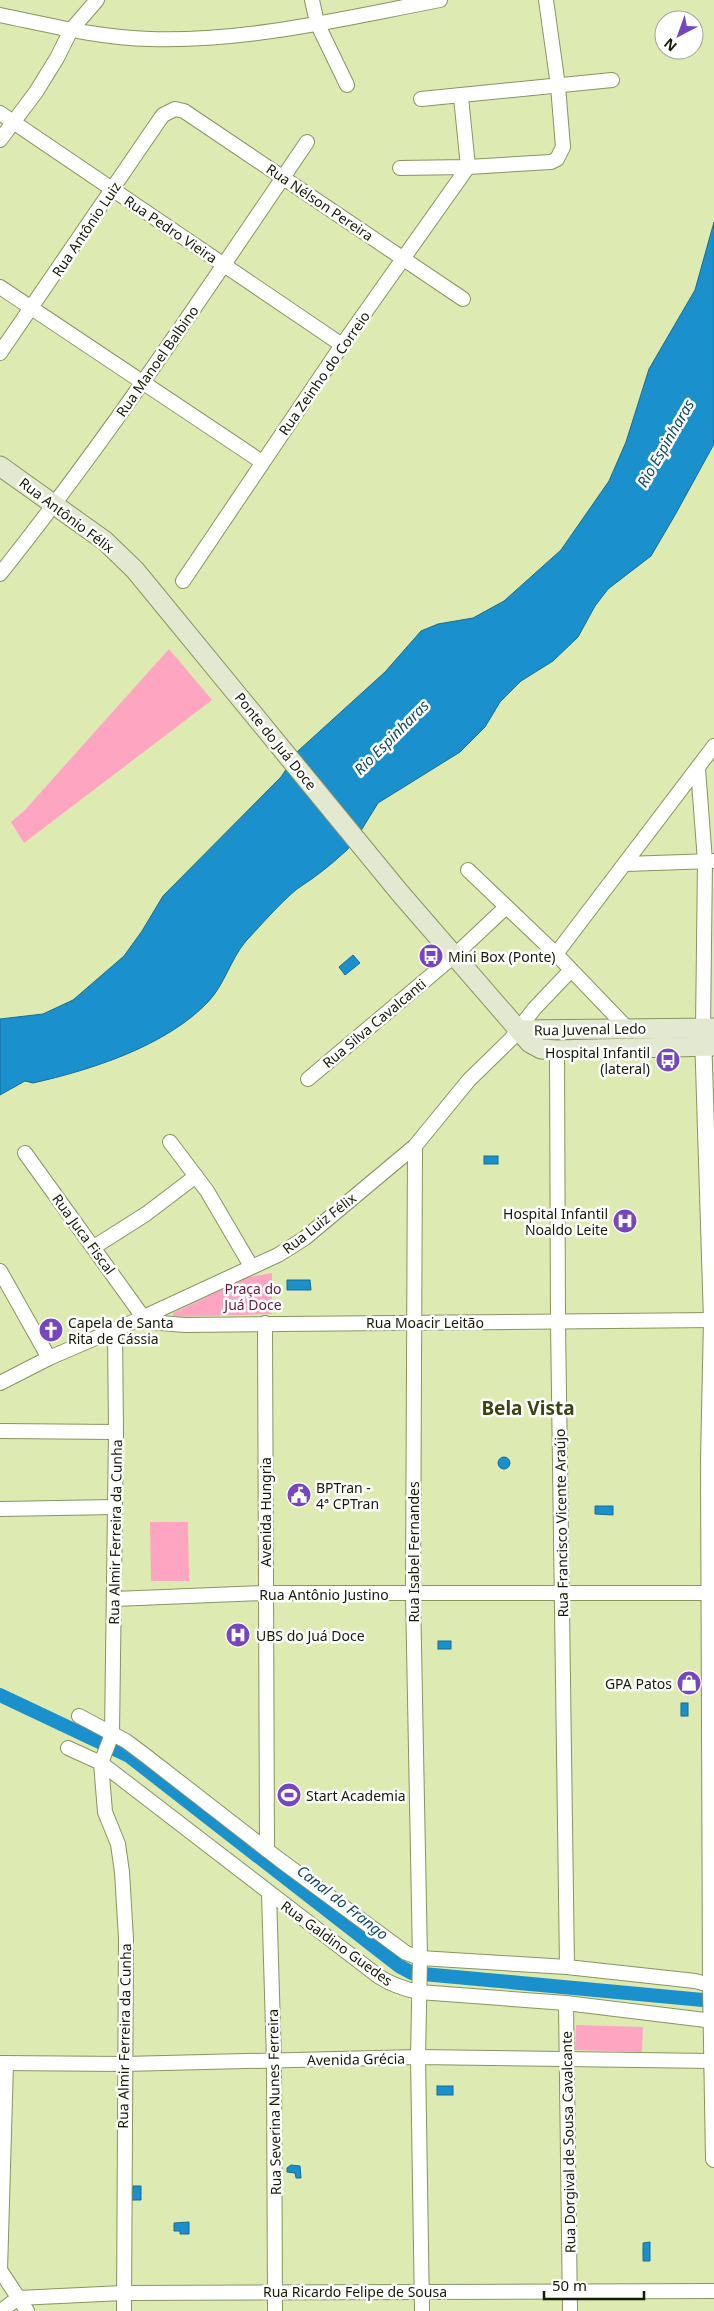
<svg xmlns="http://www.w3.org/2000/svg" width="714" height="2311" font-family="'Noto Sans',sans-serif">
  <rect width="100%" height="100%" fill="#ddeab2"/>
  <g fill="#fea5c2">
    <path d="M 169,649 L 212,700 L 24,843 L 11,822 L 24,811 Z"/>
    <path d="M 272,1273 L 272,1314 L 173,1317 L 173,1313 L 249,1277 Z"/>
    <path d="M 150,1522 L 188,1522 L 189,1581 L 151,1581 Z"/>
    <path d="M 576,2025 L 643,2027 L 642,2052 L 575,2050 Z"/>
  </g>
  <g fill="#1a90cd" stroke="#196d91">
    <path d="M 714,222 L 714,444 L 675,515 L 651,556 L 608,589 L 595,606 L 578,637 L 553,661 L 521,681 L 500,702 L 485,727 L 460,752 L 378,803 L 354,842 L 289,763 L 298,751 L 385,672 L 421,631 L 438,624 L 473,618 L 504,601 L 561,550 L 609,481 L 626,442 L 649,369 L 695,290 Z"/>
    <path d="M 289,765 L 353,844 C 341,856 327,868 313,878 C 308,882 302,885 297,889 C 279,904 262,924 246,941 C 230,960 225,984 208,1002 C 166,1046 91,1070 33,1083 L 25,1081 L 0,1095 L 0,1019 L 43,1014 L 73,1000 L 124,956 L 142,931 L 163,896 L 281,777 Z"/>
    <path d="M 353,955 L 360,963 L 345,975 L 339,967 Z"/>
    <rect x="484" y="1156" width="14" height="8"/>
    <path d="M 287,1280 L 310,1280 L 311,1290 L 287,1290 Z"/>
    <circle cx="504" cy="1463" r="6"/>
    <path d="M 595,1506 L 613,1506 L 613,1515 L 595,1514 Z"/>
    <rect x="438" y="1641" width="13" height="8"/>
    <rect x="681" y="1703" width="7" height="13"/>
    <rect x="437" y="2086" width="16" height="9"/>
    <path d="M 291,2165 L 300,2166 L 301,2178 L 296,2178 L 295,2173 L 287,2172 L 287,2168 Z"/>
    <path d="M 133,2186 L 141,2186 L 141,2200 L 132,2200 Z"/>
    <path d="M 189,2222 L 189,2234 L 180,2234 L 180,2231 L 174,2231 L 174,2223 Z"/>
    <path d="M 650,2242 L 650,2261 L 643,2261 L 643,2243 Z"/>
  </g>
  <g fill="none" stroke-linecap="round" stroke-linejoin="round">
    <path stroke="#1a90cd" stroke-width="14" d="M 0,1695 L 129,1756 L 399,1966 L 412,1973 L 714,2001"/>
    <defs>
      <g id="minor">
        <path d="M 312,0 L 317,23 L 347,85"/>
        <path d="M 0,15 C 49,25 100,38 150,39 C 248,42 345,18 440,0"/>
        <path d="M 421,99 L 612,80"/>
        <path d="M 0,113 L 342,345"/>
        <path d="M 0,140 L 36,92 L 57,58 L 71,30 L 97,0"/>
        <path d="M 400,168 L 468,167 L 551,162 L 557,159 L 563,147 L 558,86 L 546,0"/>
        <path d="M 0,287 L 262,462"/>
        <path d="M 0,353 L 158,122 L 163,115 L 175,109 L 184,111 L 463,299"/>
        <path d="M 0,574 C 110,436 208,288 307,142"/>
        <path d="M 183,581 L 342,345 L 468,167 L 461,97"/>
        <path d="M 698,769 L 705,861 L 703,1029"/>
        <path d="M 625,864 L 713,861"/>
        <path d="M 468,870 L 556,954 L 627,1028"/>
        <path d="M 556,954 L 714,746"/>
        <path d="M 557,1050 L 558,1322 L 567,1967"/>
        <path d="M 308,1079 L 454,956 L 506,907"/>
        <path d="M 170,1142 L 207,1191 L 251,1266"/>
        <path d="M 415,1146 L 413,1594 L 420,1958 L 418,2057 L 422,2311"/>
        <path d="M 25,1153 L 143,1317"/>
        <path d="M 94,1247 L 146,1214 L 196,1176"/>
        <path d="M 0,1271 L 49,1358"/>
        <path d="M 136,1321 L 185,1325 L 714,1320"/>
        <path d="M 265,1323 L 267,1850"/>
        <path d="M 115,1330 L 116,1432 L 112,1734 L 101,1763 L 105,1812 L 118,1844 L 122,1872 L 126,1939 L 124,2311"/>
        <path d="M 0,1383 L 49,1358 L 135,1321 L 278,1255 L 305,1238 L 415,1146 L 469,1080 L 511,1039 L 534,1009 L 571,970"/>
        <path d="M 0,1431 L 116,1432"/>
        <path d="M 0,1509 L 115,1507"/>
        <path d="M 114,1599 L 265,1593 L 714,1593"/>
        <path d="M 79,1716 L 126,1741 L 146,1756 L 280,1860 L 406,1953 L 420,1958 L 567,1967 L 695,1981 L 714,1986"/>
        <path d="M 68,1748 L 101,1763 L 378,1976 C 392,1985 403,1989 419,1992 L 566,2003 L 714,2021"/>
        <path d="M 269,1893 L 274,2061 L 275,2311"/>
        <path d="M 566,2003 L 570,2311"/>
        <path d="M 0,2063 L 124,2064 L 418,2057 L 712,2061"/>
        <path d="M 0,2270 L 27,2311"/>
        <path d="M 0,2271 L 6,2063"/>
        <path d="M 1,2311 L 18,2298 L 123,2293 L 714,2291"/>
      </g>
      <path id="tertiary" d="M 703,1034 L 712,1320 L 709,1459 L 711,1985 L 714,2159"/>
      <g id="secondary">
        <path d="M 0,466 L 105,541 L 135,570 L 400,893 L 530,1043 L 541,1049 L 557,1050 L 714,1046"/>
        <path d="M 519,1030 L 714,1028"/>
      </g>
    </defs>
    <use href="#minor" stroke="#899460" stroke-width="16"/>
    <use href="#tertiary" stroke="#899460" stroke-width="18"/>
    <use href="#secondary" stroke="#899460" stroke-width="21"/>
    <use href="#minor" stroke="#fff" stroke-width="14"/>
    <use href="#tertiary" stroke="#fff" stroke-width="16"/>
    <use href="#secondary" stroke="#e3e8d1" stroke-width="19"/>
  </g>
  <defs>
    <symbol id="bus-disc" viewBox="-11 -11 22 22"><circle r="9.5" fill="#7746be" stroke="#fff"/><path d="M-5-6H5V4H4V6H2V4H-2V6H-4V4H-5ZM-3.5-4V0h7V-4ZM-3.5 1.2v1.5H-2V1.2ZM2 1.2v1.5H3.5V1.2Z" fill="#fff"/></symbol>
    <symbol id="hospital-disc" viewBox="-11 -11 22 22"><circle r="9.5" fill="#7746be" stroke="#fff"/><path d="M-5-5h3v3.5h4V-5h3V5h-3V1.5h-4V5h-3Z" fill="#fff"/></symbol>
    <symbol id="church-disc" viewBox="-11 -11 22 22"><circle r="9.5" fill="#7746be" stroke="#fff"/><path d="M-1.2-6h2.4v3.5h3.3v2.4h-3.3V6h-2.4V-.1h-3.3v-2.4h3.3Z" fill="#fff"/></symbol>
    <symbol id="civic-disc" viewBox="-11 -11 22 22"><circle r="9.5" fill="#7746be" stroke="#fff"/><path d="M-.6-6.5H3V-4.5H.6V-3L4-1V1h2V6H-6V1h2V-1L-.6-3ZM-1.2 2.5V6h2.4V2.5Z" fill="#fff"/></symbol>
    <symbol id="shop-disc" viewBox="-11 -11 22 22"><circle r="9.5" fill="#7746be" stroke="#fff"/><path d="M-5-2.5h2.3a2.7 3.5 0 0 1 5.4 0H5L5.5 6h-11ZM-1.5-2.5h3a1.5 2.3 0 0 0-3 0Z" fill="#fff"/></symbol>
    <symbol id="stadium-disc" viewBox="-11 -11 22 22"><circle r="9.5" fill="#7746be" stroke="#fff"/><path d="M0-5a6.5 5 0 1 0 0 10a6.5 5 0 1 0 0-10ZM-3.5-1.8h7v3.6h-7Z" fill="#fff"/></symbol>
  </defs>
  <g fill-rule="evenodd">
    <use href="#bus-disc" x="417" y="942" width="28" height="28"/>
    <use href="#bus-disc" x="654" y="1046" width="28" height="28"/>
    <use href="#hospital-disc" x="611" y="1207" width="28" height="28"/>
    <use href="#church-disc" x="37" y="1316" width="28" height="28"/>
    <use href="#civic-disc" x="285" y="1481" width="28" height="28"/>
    <use href="#hospital-disc" x="224" y="1621" width="28" height="28"/>
    <use href="#shop-disc" x="675" y="1669" width="28" height="28"/>
    <use href="#stadium-disc" x="275" y="1781" width="28" height="28"/>
  </g>
  <g text-anchor="middle" dominant-baseline="central" stroke-width="5" stroke-linejoin="round" paint-order="stroke">
    <g font-size="14" fill="#161a06" stroke="#fff">
      <text transform="translate(320 202) rotate(34)">Rua Nélson Pereira</text>
      <text transform="translate(86 229) rotate(-56)">Rua Antônio Luiz</text>
      <text transform="translate(171 229) rotate(34)">Rua Pedro Vieira</text>
      <text transform="translate(157 361) rotate(-55)">Rua Manoel Balbino</text>
      <text transform="translate(324 373) rotate(-55)">Rua Zeinho do Correio</text>
      <text transform="translate(67 515) rotate(37)">Rua Antônio Félix</text>
      <text transform="translate(276 741) rotate(51)">Ponte do Juá Doce</text>
      <text transform="translate(374 1023) rotate(-40)">Rua Silva Cavalcanti</text>
      <text transform="translate(590 1029) rotate(-1)">Rua Juvenal Ledo</text>
      <text transform="translate(319 1223) rotate(-38)">Rua Luiz Félix</text>
      <text transform="translate(84 1234) rotate(54)">Rua Juca Fiscal</text>
      <text x="425" y="1322">Rua Moacir Leitão</text>
      <text transform="translate(265 1512) rotate(-90)">Avenida Hungria</text>
      <text transform="translate(561 1523) rotate(-91)">Rua Francisco Vicente Araújo</text>
      <text transform="translate(115 1532) rotate(-89)">Rua Almir Ferreira da Cunha</text>
      <text transform="translate(413 1552) rotate(-90)">Rua Isabel Fernandes</text>
      <text x="324" y="1594">Rua Antônio Justino</text>
      <text transform="translate(337 1943) rotate(36)">Rua Galdino Guedes</text>
      <text transform="translate(124 2036) rotate(-89)">Rua Almir Ferreira da Cunha</text>
      <text transform="translate(356 2059) rotate(-1)">Avenida Grécia</text>
      <text transform="translate(274 2102) rotate(-91)">Rua Severina Nunes Ferreira</text>
      <text transform="translate(568 2142) rotate(-91)">Rua Dorgival de Sousa Cavalcante</text>
      <text x="355" y="2291">Rua Ricardo Felipe de Sousa</text>
    </g>
    <g font-size="14" fill="#161a06" stroke="#fff" text-anchor="start">
      <text x="448" y="956">Mini Box (Ponte)</text>
      <text x="650" y="1052" text-anchor="end">Hospital Infantil<tspan x="650" dy="16">(lateral)</tspan></text>
      <text x="608" y="1213" text-anchor="end">Hospital Infantil<tspan x="608" dy="16">Noaldo Leite</tspan></text>
      <text x="68" y="1322">Capela de Santa<tspan x="68" dy="16">Rita de Cássia</tspan></text>
      <text x="316" y="1487">BPTran -<tspan x="316" dy="16">4ª CPTran</tspan></text>
      <text x="256" y="1635">UBS do Juá Doce</text>
      <text x="672" y="1683" text-anchor="end">GPA Patos</text>
      <text x="306" y="1795">Start Academia</text>
    </g>
    <g font-size="14" fill="#6a193c" stroke="#fff">
      <text x="253" y="1288">Praça do<tspan x="253" dy="16">Juá Doce</tspan></text>
    </g>
    <g font-size="15" font-style="italic" fill="#0f4969" stroke="#fff">
      <text transform="translate(665 443) rotate(-60)">Rio Espinharas</text>
      <text transform="translate(391 737) rotate(-45)">Rio Espinharas</text>
      <text transform="translate(343 1902) rotate(38)">Canal do Frango</text>
    </g>
    <g font-size="19" font-weight="bold" fill="#3c4511" stroke="#fff">
      <text x="528" y="1408">Bela Vista</text>
    </g>
  </g>
  <g transform="translate(679 35) rotate(221)"><circle r="24" fill="#ffffff" stroke="#a2a39b"/>
  <path d="M0-4L9 19L0 12L-9 19Z" fill="#7746be"/>
  <text y="-8" font-size="14" font-weight="bold" text-anchor="middle" fill="#161a06">N</text>
  </g>
  <path d="M544 2291v8h100v-8" fill="none" stroke="#161a06" stroke-width="2.5"/>
  <text x="552" y="2291" font-size="15" fill="#161a06" stroke="#ffffff" stroke-width="4" paint-order="stroke">50 m</text>
</svg>
